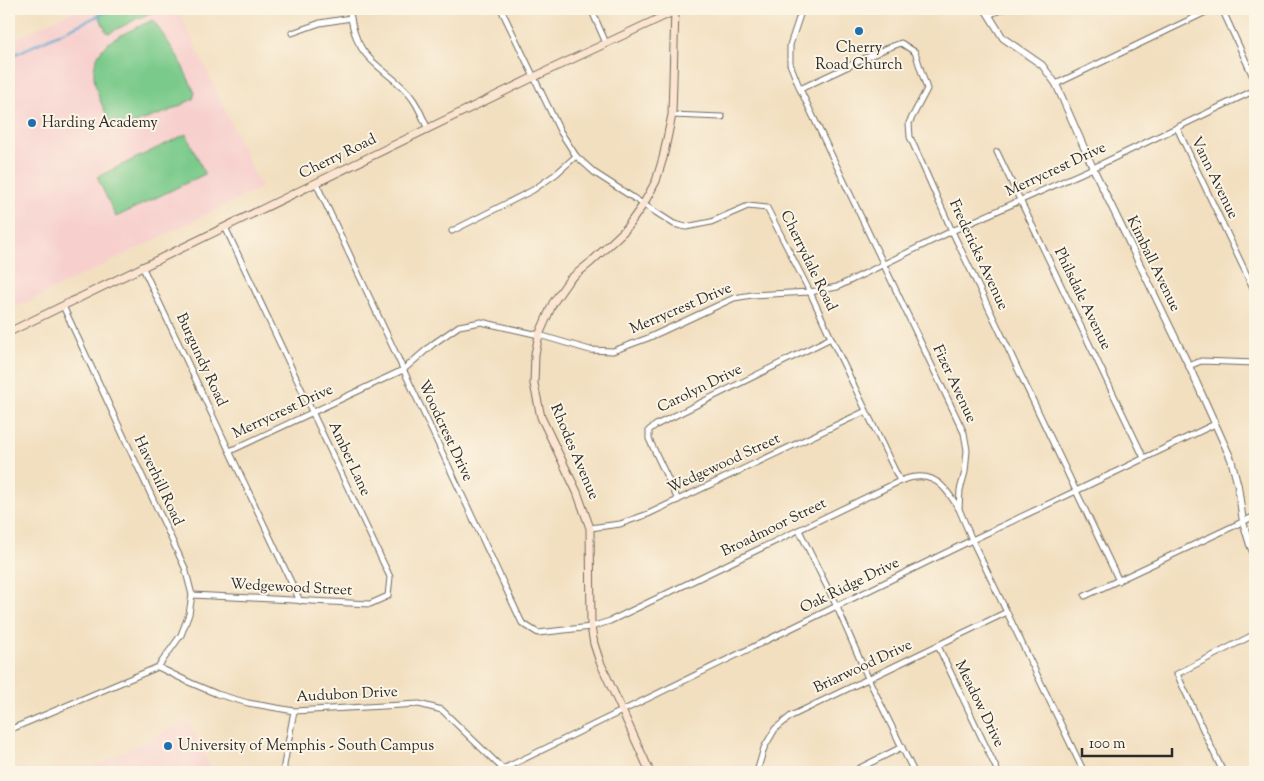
<svg xmlns="http://www.w3.org/2000/svg" width="1264" height="781" font-family="'Sorts Mill Goudy',serif">
  <rect width="100%" height="100%" fill="#fcf5e5"/>
  <filter id="ink" filterUnits="userSpaceOnUse"><feTurbulence type="fractalNoise" baseFrequency=".02" numOctaves="2"/><feDisplacementMap in="SourceGraphic" scale="10" xChannelSelector="R" yChannelSelector="G"/><feConvolveMatrix kernelMatrix="1 2 1 2 8 2 1 2 1" color-interpolation-filters="sRGB"/></filter>
  <filter id="wash" filterUnits="userSpaceOnUse"><feTurbulence type="fractalNoise" baseFrequency=".0096" numOctaves="4" result="noise"/><feDisplacementMap in="SourceGraphic" scale="20" xChannelSelector="R" yChannelSelector="G"/><feGaussianBlur stdDeviation="1.12" result="paint"/><feColorMatrix in="noise" values="0 0 0 0 0 0 0 0 0 0 0 0 0 0 0 0 0 1.4 0 .05"/><feComposite in="paint" operator="in"/></filter>
  <g filter="url(#wash)">
    <rect width="100%" height="100%" fill="#f2dfc0"/>
    <g fill="#f7d0ce">
      <path d="M 77,9 L 178,9 L 261,188 L 9,311 L 9,42 Z"/>
      <path d="M 188,720 L 213,772 L 83,772 Z"/>
    </g>
    <g fill="#7aca8b" stroke="#527a5b">
      <path d="M 96,9 L 159,9 L 139,18 L 136,17 L 135,20 L 109,33 L 106,31 Z"/>
      <path d="M 153,20 L 178,57 L 195,93 L 193,99 L 167,112 L 114,130 C 100,101 77,63 114,39 C 126,32 140,26 153,20 Z"/>
      <path d="M 186,134 L 205,174 L 116,217 L 97,177 Z"/>
    </g>
    <g fill="none" stroke-linecap="round" stroke-linejoin="round">
      <g stroke="#5aa8d3" stroke-width="2">
        <path d="M 201,9 L 205,10 L 211,9"/>
        <path d="M 9,57 L 113,9"/>
      </g>
    </g>
  </g>
  <g filter="url(#ink)">
    <g fill="none" stroke-linecap="round" stroke-linejoin="round">
      <defs>
        <g id="minor">
          <path d="M 349,9 C 352,23 354,37 362,49 C 374,68 399,79 412,98 C 419,107 423,119 428,129"/>
          <path d="M 501,9 L 560,131 L 576,156 L 595,173 L 674,224 L 686,227 L 711,222 L 748,206 L 767,208 L 810,292 L 831,338 L 900,481"/>
          <path d="M 591,9 L 606,43"/>
          <path d="M 802,9 L 790,45 L 790,64 L 800,89 L 964,433 L 967,450 L 965,472 L 960,490 L 959,509 L 972,540 L 1084,772"/>
          <path d="M 1222,9 L 1255,81"/>
          <path d="M 989,15 L 1002,9"/>
          <path d="M 292,33 L 320,23 L 351,18"/>
          <path d="M 1056,84 L 1212,9"/>
          <path d="M 800,89 L 885,49 L 901,43 L 915,52 L 927,89 L 909,123 L 910,137 L 952,231 L 1119,581"/>
          <path d="M 672,115 L 722,117"/>
          <path d="M 1177,128 L 1255,292"/>
          <path d="M 997,152 L 1144,458"/>
          <path d="M 316,183 L 522,623 L 538,633 L 591,627 L 610,621 L 900,481 C 906,479 911,477 916,477 C 938,474 949,493 959,509"/>
          <path d="M 452,231 L 533,190 L 556,174 L 576,156"/>
          <path d="M 142,266 L 300,601"/>
          <path d="M 63,306 L 185,568 L 192,595 L 189,614 L 181,635 L 158,667"/>
          <path d="M 1189,366 L 1201,361 L 1255,363"/>
          <path d="M 230,451 L 403,370 L 433,344 L 459,326 L 481,322 L 539,335 L 590,350 L 613,351 L 648,338 L 734,298 L 752,295 L 810,292 L 837,287 L 952,231 L 1093,168 L 1255,90"/>
          <path d="M 678,500 L 649,439 L 649,430 L 656,425 L 831,338"/>
          <path d="M 590,528 L 620,524 L 648,514 L 866,411"/>
          <path d="M 799,530 L 837,607 L 868,678 L 914,772"/>
          <path d="M 192,595 L 370,604 L 388,596 L 390,577 L 225,227"/>
          <path d="M 1085,596 L 1255,516"/>
          <path d="M 938,646 L 998,772"/>
          <path d="M 9,730 L 158,667 L 191,683 L 217,694 L 248,703 L 294,711 L 419,704 L 442,710 L 503,769"/>
          <path d="M 284,772 L 284,765 L 294,711"/>
          <path d="M 497,772 L 972,540 L 1076,491 L 1215,424"/>
          <path d="M 757,772 L 764,748 L 775,729 L 791,716 L 1007,612"/>
          <path d="M 852,772 L 902,747"/>
          <path d="M 1223,772 L 1177,674 L 1255,634"/>
        </g>
        <path id="tertiary" d="M 985,9 L 1003,38 L 1042,65 L 1056,84 L 1093,168 L 1189,366 L 1231,459 L 1238,486 L 1243,522 L 1250,545 L 1255,556"/>
        <g id="secondary">
          <path d="M 9,332 L 534,77 L 677,10"/>
          <path d="M 650,772 L 600,662 L 594,644 L 591,627 L 590,528 L 577,492 L 541,417 L 534,384 L 535,354 L 539,335 L 553,303 L 569,280 L 591,262 L 625,230 L 643,205 L 656,181 L 663,158 L 672,115 L 675,9"/>
        </g>
      </defs>
      <use href="#minor" stroke="#716a5f" stroke-width="7"/>
      <use href="#tertiary" stroke="#716a5f" stroke-width="8"/>
      <use href="#secondary" stroke="#716a5f" stroke-width="9"/>
      <use href="#minor" stroke="#fff" stroke-width="5"/>
      <use href="#tertiary" stroke="#fff" stroke-width="6"/>
      <use href="#secondary" stroke="#fce5d0" stroke-width="7"/>
    </g>
  </g>
  <g fill="#1f6fb2" stroke="#fcf5e5" stroke-width="2">
    <circle cx="859" cy="31" r="5"/>
    <circle cx="32" cy="123" r="5"/>
    <circle cx="168" cy="746" r="5"/>
  </g>
  <g text-anchor="middle" dominant-baseline="central" stroke-width="4" stroke-linejoin="round" paint-order="stroke">
    <g font-size="15" fill="#2b2b2b" stroke="#fcf5e5" text-anchor="start">
      <text x="859" y="48" text-anchor="middle">Cherry<tspan x="859" dy="17">Road Church</tspan></text>
      <text x="42" y="123">Harding Academy</text>
      <text x="178" y="746">University of Memphis - South Campus</text>
    </g>
    <g font-size="15" fill="#2b2b2b" stroke="#fcf5e5">
      <text transform="translate(338 157) rotate(-26)">Cherry Road</text>
      <text transform="translate(1056 170) rotate(-25)">Merrycrest Drive</text>
      <text transform="translate(1214 178) rotate(64)">Vann Avenue</text>
      <text transform="translate(978 255) rotate(65)">Fredericks Avenue</text>
      <text transform="translate(808 261) rotate(64)">Cherrydale Road</text>
      <text transform="translate(1153 264) rotate(64)">Kimball Avenue</text>
      <text transform="translate(1082 299) rotate(64)">Philsdale Avenue</text>
      <text transform="translate(681 309) rotate(-23)">Merrycrest Drive</text>
      <text transform="translate(201 360) rotate(65)">Burgundy Road</text>
      <text transform="translate(954 384) rotate(65)">Fizer Avenue</text>
      <text transform="translate(700 389) rotate(-26)">Carolyn Drive</text>
      <text transform="translate(283 412) rotate(-25)">Merrycrest Drive</text>
      <text transform="translate(445 431) rotate(65)">Woodcrest Drive</text>
      <text transform="translate(574 452) rotate(67)">Rhodes Avenue</text>
      <text transform="translate(349 459) rotate(65)">Amber Lane</text>
      <text transform="translate(724 464) rotate(-25)">Wedgewood Street</text>
      <text transform="translate(158 481) rotate(65)">Haverhill Road</text>
      <text transform="translate(774 528) rotate(-26)">Broadmoor Street</text>
      <text transform="translate(850 586) rotate(-26)">Oak Ridge Drive</text>
      <text transform="translate(291 588) rotate(3)">Wedgewood Street</text>
      <text transform="translate(863 667) rotate(-25)">Briarwood Drive</text>
      <text transform="translate(347 695) rotate(-3)">Audubon Drive</text>
      <text transform="translate(979 704) rotate(64)">Meadow Drive</text>
    </g>
  </g>
  <rect width="1264" height="781" fill="none" stroke="#fcf5e5" stroke-width="30"/>
  <path d="M1082 748v8h90v-8" fill="none" stroke="#2b2b2b" stroke-width="2.5"/>
  <text x="1089" y="748" font-size="15" fill="#2b2b2b" stroke="#fcf5e5" stroke-width="4" paint-order="stroke">100 m</text>
</svg>
